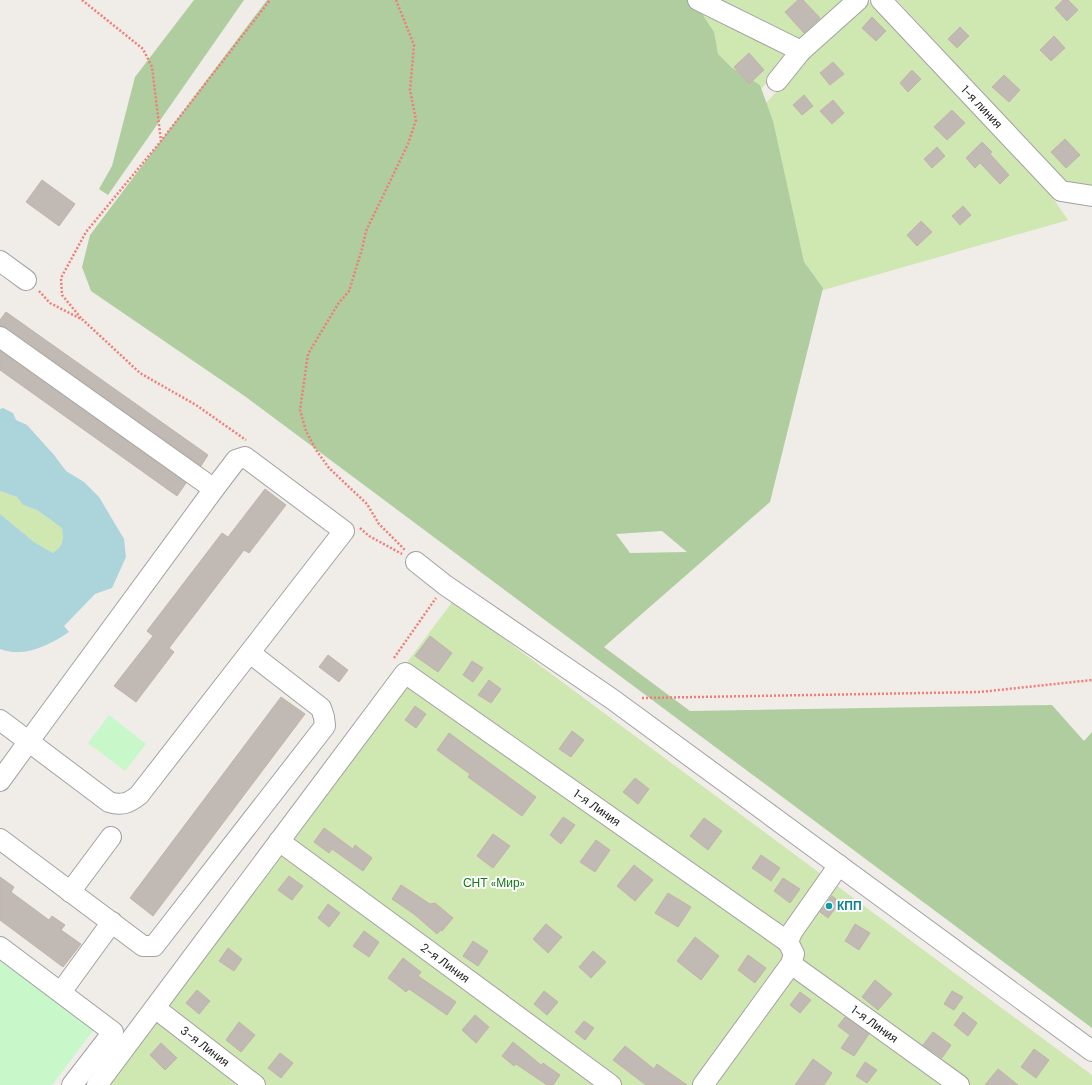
<svg xmlns="http://www.w3.org/2000/svg" width="1092" height="1085" font-family="'DM Sans',sans-serif">
  <rect width="100%" height="100%" fill="#f0ede8"/>
  <g fill="#cfe7b1">
    <path d="M 714,0 L 845,0 L 800,42 Z"/>
    <path d="M 872,0 L 1041,181 L 1068,220 L 820,291 L 798,261 L 753,117 L 808,58 Z"/>
    <path d="M 897,0 L 1092,0 L 1092,187 L 1064,185 Z"/>
    <path d="M 687,1 L 791,54 L 746,107 Z"/>
    <path d="M 0,491 L 17,497 L 23,505 L 37,510 L 62,528 C 64,539 63,546 53,553 L 34,542 L 0,514 Z"/>
    <path d="M 453,601 L 1092,1075 L 1092,1085 L 90,1085 Z"/>
  </g>
  <g fill="#b0cd9f" fill-rule="evenodd">
    <path d="M 194,0 L 244,0 L 108,195 L 99,189 L 112,166 L 135,77 Z"/>
    <path d="M 267,0 L 698,0 L 704,17 L 714,32 L 718,54 L 732,68 L 760,85 L 773,121 L 804,262 L 823,288 L 770,502 L 604,647 L 690,711 L 1052,705 L 1084,741 L 1092,732 L 1092,1028 L 246,397 L 91,291 L 82,267 L 90,235 ZM 662,531 L 687,552 L 630,553 L 616,534 Z"/>
  </g>
  <g fill="#c8f7c9">
    <path d="M 109,715 L 146,744 L 125,771 L 88,743 Z"/>
    <path d="M 0,961 L 95,1028 L 52,1085 L 0,1085 Z"/>
  </g>
  <path fill="#abd4db" d="M 3,408 L 13,413 L 16,420 L 27,425 L 54,455 L 66,471 L 84,482 L 99,497 L 124,539 L 126,557 L 112,588 L 95,594 L 64,626 L 69,632 C 48,646 24,658 0,649 L 0,514 L 34,542 L 53,553 C 63,546 64,539 62,528 L 37,510 L 23,505 L 17,497 L 0,491 L 0,409 Z"/>
  <g fill="#c1b9b4" stroke="#c2b3ab">
    <path d="M 798,0 L 803,0 L 820,18 L 804,33 L 785,12 Z"/>
    <path d="M 1063,0 L 1068,0 L 1078,10 L 1067,21 L 1055,8 Z"/>
    <path d="M 872,17 L 886,31 L 876,41 L 862,28 Z"/>
    <path d="M 960,27 L 969,36 L 957,48 L 948,39 Z"/>
    <path d="M 1054,36 L 1065,48 L 1051,61 L 1040,50 Z"/>
    <path d="M 749,53 L 764,70 L 749,84 L 734,67 Z"/>
    <path d="M 833,62 L 844,74 L 830,85 L 820,73 Z"/>
    <path d="M 912,70 L 921,79 L 908,92 L 900,83 Z"/>
    <path d="M 1004,75 L 1020,90 L 1009,102 L 992,87 Z"/>
    <path d="M 804,95 L 813,106 L 802,115 L 793,105 Z"/>
    <path d="M 833,100 L 844,113 L 832,124 L 820,111 Z"/>
    <path d="M 952,110 L 965,123 L 947,140 L 934,127 Z"/>
    <path d="M 1065,139 L 1080,155 L 1066,168 L 1051,152 Z"/>
    <path d="M 982,142 L 992,152 L 990,154 L 1009,175 L 1000,184 L 980,163 L 975,168 L 966,158 Z"/>
    <path d="M 937,147 L 945,156 L 932,168 L 924,159 Z"/>
    <path d="M 42,180 L 75,204 L 59,226 L 26,202 Z"/>
    <path d="M 963,206 L 971,215 L 960,225 L 952,216 Z"/>
    <path d="M 921,221 L 932,232 L 917,246 L 907,235 Z"/>
    <path d="M 6,312 L 208,455 L 201,466 L 7,328 L 0,326 L 0,320 Z"/>
    <path d="M 0,351 L 186,483 L 177,496 L 0,370 Z"/>
    <path d="M 265,489 L 286,505 L 249,553 L 244,550 L 169,648 L 174,652 L 136,702 L 114,686 L 153,636 L 147,631 L 222,533 L 228,537 Z"/>
    <path d="M 430,636 L 452,653 L 438,672 L 415,656 Z"/>
    <path d="M 328,655 L 348,670 L 339,682 L 319,667 Z"/>
    <path d="M 472,661 L 483,668 L 473,682 L 463,675 Z"/>
    <path d="M 489,680 L 501,689 L 491,703 L 478,695 Z"/>
    <path d="M 281,697 L 305,714 L 153,916 L 130,898 Z"/>
    <path d="M 415,706 L 426,714 L 416,728 L 405,720 Z"/>
    <path d="M 572,731 L 584,740 L 571,757 L 559,749 Z"/>
    <path d="M 449,733 L 536,797 L 522,816 L 468,777 L 470,774 L 437,750 Z"/>
    <path d="M 635,778 L 649,789 L 638,804 L 623,792 Z"/>
    <path d="M 563,817 L 575,825 L 561,844 L 550,835 Z"/>
    <path d="M 704,818 L 722,831 L 708,850 L 690,836 Z"/>
    <path d="M 324,828 L 353,849 L 355,845 L 372,858 L 363,871 L 332,849 L 329,853 L 314,842 Z"/>
    <path d="M 493,834 L 510,846 L 493,868 L 477,856 Z"/>
    <path d="M 596,840 L 610,850 L 595,872 L 580,862 Z"/>
    <path d="M 761,855 L 780,868 L 771,881 L 752,868 Z"/>
    <path d="M 634,865 L 653,880 L 635,901 L 617,886 Z"/>
    <path d="M 289,876 L 303,886 L 292,900 L 278,890 Z"/>
    <path d="M 0,877 L 14,887 L 11,892 L 49,920 L 52,916 L 65,925 L 61,930 L 81,944 L 63,967 L 0,920 Z"/>
    <path d="M 783,878 L 800,889 L 790,903 L 774,891 Z"/>
    <path d="M 401,885 L 430,904 L 435,903 L 453,918 L 442,931 L 441,930 L 437,934 L 414,914 L 392,899 Z"/>
    <path d="M 668,893 L 691,907 L 678,927 L 655,913 Z"/>
    <path d="M 832,896 L 840,902 L 828,918 L 820,912 Z"/>
    <path d="M 328,904 L 340,913 L 329,927 L 318,918 Z"/>
    <path d="M 546,924 L 562,937 L 548,953 L 533,939 Z"/>
    <path d="M 855,924 L 870,933 L 859,950 L 845,941 Z"/>
    <path d="M 364,931 L 379,942 L 369,957 L 353,946 Z"/>
    <path d="M 695,937 L 719,956 L 701,980 L 677,961 Z"/>
    <path d="M 473,941 L 488,951 L 478,966 L 463,956 Z"/>
    <path d="M 228,948 L 242,959 L 234,971 L 219,961 Z"/>
    <path d="M 593,951 L 606,962 L 591,978 L 579,967 Z"/>
    <path d="M 748,955 L 766,968 L 755,983 L 738,970 Z"/>
    <path d="M 403,958 L 421,972 L 418,976 L 456,1002 L 447,1015 L 409,989 L 406,992 L 388,978 Z"/>
    <path d="M 875,980 L 892,994 L 878,1010 L 862,997 Z"/>
    <path d="M 197,990 L 210,1001 L 199,1014 L 186,1003 Z"/>
    <path d="M 544,991 L 558,1002 L 547,1015 L 534,1004 Z"/>
    <path d="M 952,991 L 963,997 L 954,1010 L 944,1004 Z"/>
    <path d="M 800,992 L 811,1000 L 800,1013 L 790,1005 Z"/>
    <path d="M 963,1012 L 977,1023 L 968,1036 L 954,1025 Z"/>
    <path d="M 475,1015 L 489,1027 L 476,1043 L 462,1030 Z"/>
    <path d="M 845,1017 L 869,1034 L 854,1056 L 841,1048 L 850,1035 L 838,1026 Z"/>
    <path d="M 584,1021 L 594,1028 L 585,1040 L 575,1032 Z"/>
    <path d="M 239,1022 L 255,1035 L 241,1052 L 226,1040 Z"/>
    <path d="M 933,1032 L 951,1045 L 942,1058 L 923,1045 Z"/>
    <path d="M 513,1042 L 541,1065 L 543,1063 L 560,1075 L 553,1085 L 547,1085 L 516,1064 L 514,1066 L 502,1056 Z"/>
    <path d="M 161,1043 L 177,1058 L 165,1070 L 150,1055 Z"/>
    <path d="M 625,1046 L 654,1069 L 657,1064 L 687,1085 L 646,1085 L 613,1060 Z"/>
    <path d="M 1034,1049 L 1049,1060 L 1036,1078 L 1021,1067 Z"/>
    <path d="M 280,1053 L 293,1063 L 281,1078 L 268,1068 Z"/>
    <path d="M 813,1059 L 832,1073 L 824,1085 L 795,1085 Z"/>
    <path d="M 865,1062 L 877,1070 L 867,1083 L 856,1076 Z"/>
    <path d="M 998,1069 L 1018,1085 L 985,1085 Z"/>
  </g>
  <g fill="none" stroke-linecap="round" stroke-linejoin="round">
    <defs>
      <g id="minor">
        <path d="M 698,0 L 801,51"/>
        <path id="s1" d="M 881,0 L 1061,191 L 1092,196"/>
        <path d="M 777,81 L 801,51 L 858,0"/>
        <path d="M 0,261 L 26,280"/>
        <path d="M 0,337 L 214,489"/>
        <path d="M 416,562 L 445,585 L 612,699 L 1092,1051"/>
        <path d="M 0,720 L 109,802 C 122,806 129,803 139,795 L 344,531 L 245,457 L 236,460 L 214,489 L 29,741 L 0,781"/>
        <path d="M 0,839 L 143,946 L 154,946 L 325,726 L 324,717 L 321,708 L 250,653"/>
        <path id="s2" d="M 279,841 L 611,1085"/>
        <path d="M 70,892 L 111,837"/>
        <path d="M 0,947 L 113,1032 L 72,1085"/>
        <path id="s3" d="M 791,964 L 959,1085"/>
        <path d="M 61,992 L 112,922"/>
        <path id="s4" d="M 155,1008 L 255,1085"/>
        <path id="s5" d="M 97,1085 L 405,673 L 788,942"/>
        <path d="M 703,1085 L 791,964 L 794,954 L 788,942 L 792,932 L 839,865"/>
      </g>
    </defs>
    <use href="#minor" stroke="#a2a2a2" stroke-width="22"/>
    <g stroke="#f27c77" stroke-width="2.5" stroke-dasharray="2 2" stroke-linecap="butt">
      <path d="M 82,0 L 143,49 L 152,67 L 161,141"/>
      <path d="M 396,0 L 414,45 L 410,90 L 416,120 L 408,144 L 366,231 L 362,249 L 349,291 L 338,304 L 308,354 L 300,410 L 306,431 L 316,450 L 329,468 L 367,504 L 379,524 L 405,550"/>
      <path d="M 39,291 L 50,303 L 83,320 L 140,373 L 196,405 L 246,440"/>
      <path d="M 81,318 L 62,295 L 61,278 L 86,232 L 161,141 L 270,0"/>
      <path d="M 360,528 L 369,536 L 402,554"/>
      <path d="M 394,658 L 436,598"/>
      <path d="M 642,698 L 980,692 L 1092,680"/>
    </g>
    <use href="#minor" stroke="#fff" stroke-width="20"/>
  </g>
  <circle fill="#0f9aa8" stroke="#fff" stroke-width="1.5" cx="829" cy="906" r="4"/>
  <g text-anchor="middle" dominant-baseline="central" stroke-width="4" stroke-linejoin="round" paint-order="stroke">
    <g font-size="12" fill="#212121" stroke="#fff">
      <text stroke="none"><textPath href="#s1" startOffset="147">1-я линия</textPath></text>
      <text stroke="none"><textPath href="#s5" startOffset="749">1-я Линия</textPath></text>
      <text stroke="none"><textPath href="#s2" startOffset="206">2-я Линия</textPath></text>
      <text stroke="none"><textPath href="#s3" startOffset="103">1-я Линия</textPath></text>
      <text stroke="none"><textPath href="#s4" startOffset="63">3-я Линия</textPath></text>
    </g>
    <g font-size="12" fill="#127b14" stroke="#fff">
      <text x="494" y="883">СНТ «Мир»</text>
    </g>
    <g font-size="12" font-weight="bold" fill="#0d838f" stroke="#fff" text-anchor="start">
      <text x="837" y="906">КПП</text>
    </g>
  </g>
</svg>
